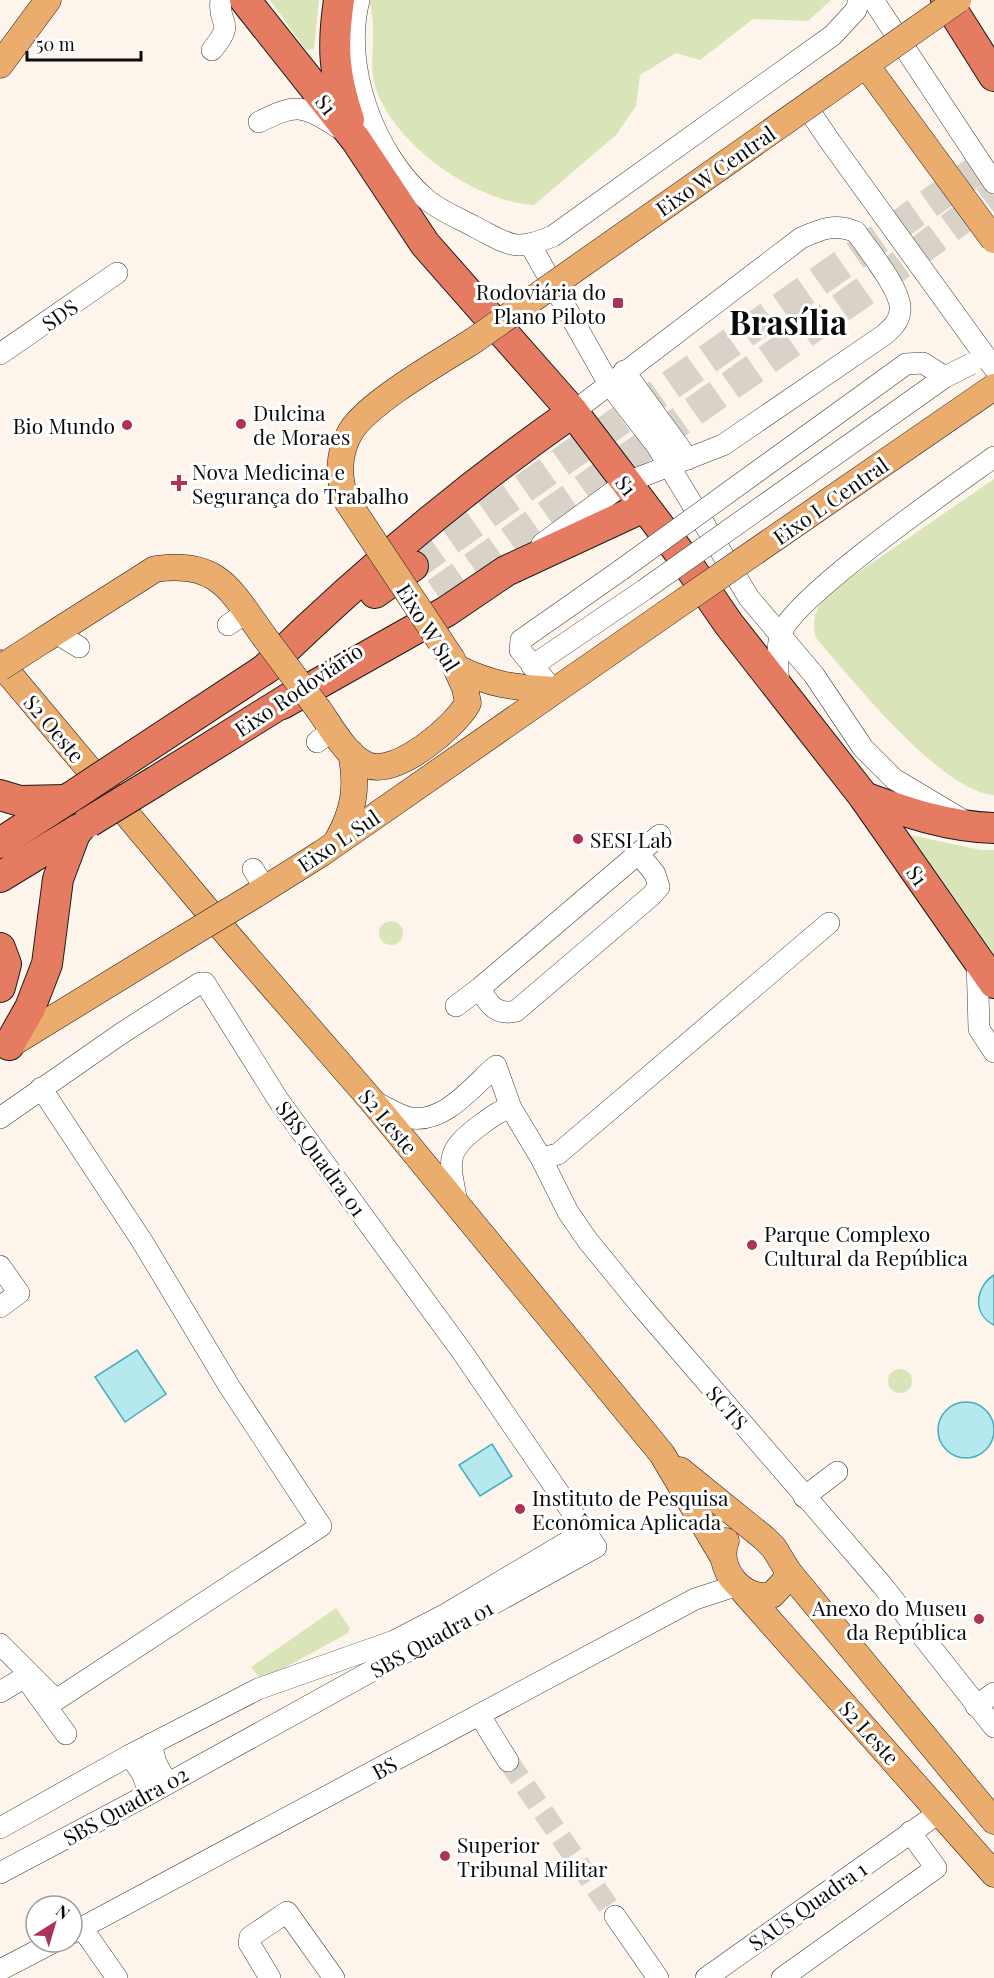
<svg xmlns="http://www.w3.org/2000/svg" width="994" height="1978" font-family="'Playfair Display',serif">
  <rect width="100%" height="100%" fill="#fdf5eb"/>
  <g fill="#dae4b9">
    <path d="M 270,0 L 319,0 L 314,49 L 306,50 Z"/>
    <path d="M 369,0 L 831,0 L 808,21 L 753,19 L 700,60 L 676,53 L 640,75 L 636,106 L 616,135 L 534,205 C 475,202 389,142 374,82 C 370,64 374,46 373,27 C 373,18 371,9 369,0 Z"/>
    <path d="M 994,479 L 994,795 C 940,791 852,679 816,638 C 811,620 816,608 827,594 Z"/>
    <path d="M 910,835 L 981,850 L 994,850 L 994,954 Z"/>
    <circle cx="391" cy="933" r="12"/>
    <circle cx="900" cy="1381" r="12"/>
    <path d="M 336,1608 L 350,1628 L 348,1633 L 264,1679 L 258,1676 L 251,1667 Z"/>
  </g>
  <g fill="#b5e8ef" stroke="#44adbf" stroke-width="1.5">
    <path d="M 994,1275 L 994,1325 C 972,1314 975,1287 994,1275 Z"/>
    <path d="M 137,1350 L 166,1394 L 125,1422 L 95,1377 Z"/>
    <circle cx="966" cy="1430" r="28"/>
    <path d="M 492,1444 L 512,1476 L 480,1496 L 459,1465 Z"/>
  </g>
  <g fill="none" stroke-linecap="round" stroke-linejoin="round">
    <path stroke="#d9d2c9" stroke-width="21" stroke-dasharray="21 10" stroke-linecap="butt" d="M 508,1761 L 615,1916"/>
    <g stroke="#d9d2c9" stroke-width="30" stroke-dasharray="30 15" stroke-linecap="butt">
      <path d="M 413,566 L 994,158"/>
      <path d="M 436,593 L 876,283 L 994,195"/>
    </g>
    <defs>
      <g id="minor">
        <path d="M 359,0 C 342,67 374,154 426,199 C 439,210 458,218 473,226 C 509,244 514,253 553,236 L 833,35 L 856,10 L 859,0"/>
        <path d="M 873,0 L 994,183"/>
        <path d="M 212,50 C 237,20 217,26 221,0"/>
        <path d="M 806,106 L 829,140"/>
        <path d="M 259,122 C 295,104 303,104 337,127"/>
        <path d="M 531,246 L 609,384 L 657,446 L 749,598 L 814,675 L 863,748 L 894,779 L 961,819"/>
        <path d="M 983,353 L 994,368"/>
        <path d="M 0,354 L 117,273"/>
        <path d="M 624,371 L 688,459"/>
        <path d="M 542,544 L 625,483 L 723,445 L 884,335 C 892,328 899,322 900,311 C 903,291 868,250 856,232 C 835,223 821,229 801,238 L 573,412"/>
        <path d="M 228,625 L 247,612"/>
        <path d="M 56,633 L 79,647"/>
        <path d="M 532,666 L 644,590"/>
        <path d="M 778,687 C 779,671 776,651 780,636 C 790,599 955,485 994,457"/>
        <path d="M 553,690 L 520,650 L 521,640 L 621,570"/>
        <path d="M 317,742 L 333,729"/>
        <path d="M 638,853 L 655,874 L 659,887 L 651,896 L 516,1011 C 496,1016 488,1004 480,988 L 660,835"/>
        <path d="M 253,869 L 265,888"/>
        <path d="M 977,959 L 979,1029 L 994,1052"/>
        <path d="M 456,1006 L 480,988"/>
        <path d="M 373,1101 C 384,1106 399,1116 411,1118 C 445,1123 473,1086 496,1066 L 511,1108 L 541,1158 L 568,1212 L 588,1241 L 642,1307 L 882,1585 L 994,1727"/>
        <path d="M 0,1118 L 122,1033 L 200,983 L 205,983 L 279,1101 L 463,1353 L 596,1547 L 149,1794 L 0,1873"/>
        <path d="M 541,1158 L 558,1154 L 829,923"/>
        <path d="M 457,1203 C 450,1162 443,1153 479,1126 C 490,1118 498,1111 511,1108"/>
        <path d="M 0,1266 L 19,1293 L 0,1307"/>
        <path d="M 804,1497 L 837,1472"/>
        <path d="M 0,1644 L 56,1700 L 321,1526 L 229,1386 L 142,1241 L 41,1088"/>
        <path d="M 0,1692 L 25,1677 L 66,1734"/>
        <path d="M 976,1706 L 994,1693"/>
        <path d="M 480,1716 L 508,1761"/>
        <path d="M 151,1744 L 156,1763 L 167,1783"/>
        <path d="M 130,1755 L 143,1775 L 149,1794"/>
        <path d="M 0,1828 L 130,1755 L 258,1689 L 394,1641 L 446,1614 L 586,1531"/>
        <path d="M 615,1916 L 658,1978"/>
        <path d="M 82,1928 L 117,1978"/>
        <path d="M 72,1933 L 695,1599 L 738,1585"/>
        <path d="M 0,1970 L 54,1942"/>
        <path d="M 270,1978 L 249,1943 L 250,1937 L 287,1912 L 334,1978"/>
        <path d="M 706,1978 L 940,1812"/>
        <path d="M 782,1978 L 936,1868 L 910,1832"/>
      </g>
      <g id="major">
        <path d="M 0,65 L 48,0"/>
        <path d="M 347,501 C 337,479 338,452 351,431 C 369,402 443,360 473,341"/>
        <path d="M 45,639 L 155,569 C 218,560 230,589 263,635"/>
        <path d="M 0,663 L 234,942 L 372,1101 L 662,1454 L 723,1557"/>
        <path d="M 457,668 C 494,686 513,687 553,690"/>
        <path d="M 319,710 C 331,727 346,756 367,765 C 396,777 455,727 468,703 L 465,688 L 452,659"/>
        <path d="M 337,841 C 354,811 358,787 351,753"/>
        <path d="M 255,895 L 322,853 L 665,614"/>
        <path d="M 8,1046 L 184,938"/>
        <path d="M 680,1470 L 764,1538 L 774,1548 L 788,1571 L 994,1821"/>
        <path d="M 726,1541 C 715,1568 743,1602 772,1595 L 785,1581 L 788,1571"/>
        <path d="M 744,1592 L 994,1874"/>
      </g>
      <g id="highway">
        <path d="M 245,0 L 356,140 L 425,244 L 573,412 L 682,556 L 728,623 L 864,797 L 994,983"/>
        <path d="M 339,0 C 332,47 334,75 349,120"/>
        <path d="M 946,0 L 994,76"/>
        <path d="M 375,593 L 413,566"/>
        <path d="M 264,670 C 360,576 463,489 573,412"/>
        <path d="M 282,704 L 447,611 L 506,571 L 644,507"/>
        <path d="M 136,754 L 279,660"/>
        <path d="M 156,781 L 299,692"/>
        <path d="M 0,795 L 20,801 L 65,800"/>
        <path d="M 864,797 C 905,812 949,827 994,828"/>
        <path d="M 0,843 L 71,797"/>
        <path d="M 0,877 L 79,829"/>
        <path d="M 0,948 L 6,964 L 0,987"/>
        <path d="M 9,1045 L 30,1008 L 47,964 L 58,879 L 76,831"/>
      </g>
    </defs>
    <use href="#minor" stroke="#3e3e3e" stroke-width="22"/>
    <use href="#major" stroke="#1c1c1c" stroke-width="27"/>
    <use href="#highway" stroke="#1c1c1c" stroke-width="32"/>
    <use href="#minor" stroke="#fff" stroke-width="21"/>
    <use href="#major" stroke="#ebad6e" stroke-width="26"/>
    <use href="#highway" stroke="#e57c61" stroke-width="30"/>
    <defs>
      <g id="minor-bridge">
        <path d="M 829,140 L 983,353"/>
        <path d="M 621,570 L 906,364 L 923,363 L 945,377"/>
        <path d="M 644,590 L 945,377 L 971,364"/>
      </g>
      <g id="major-bridge">
        <path d="M 866,65 L 994,240"/>
        <path d="M 473,341 L 958,0"/>
        <path d="M 347,501 L 452,659"/>
        <path d="M 665,614 L 994,387"/>
        <path d="M 263,635 L 319,710"/>
        <path d="M 0,668 L 45,639"/>
        <path d="M 184,938 L 255,895"/>
      </g>
      <g id="highway-bridge">
        <path d="M 71,797 L 136,754"/>
        <path d="M 89,822 L 156,781"/>
      </g>
    </defs>
    <use href="#minor-bridge" stroke="#3e3e3e" stroke-width="22" stroke-linecap="butt"/>
    <use href="#major-bridge" stroke="#1c1c1c" stroke-width="27" stroke-linecap="butt"/>
    <use href="#highway-bridge" stroke="#1c1c1c" stroke-width="32" stroke-linecap="butt"/>
    <use href="#minor-bridge" stroke="#fff" stroke-width="21"/>
    <use href="#major-bridge" stroke="#ebad6e" stroke-width="26"/>
    <use href="#highway-bridge" stroke="#e57c61" stroke-width="30"/>
  </g>
  <g fill="#ac3256" stroke="#fff" stroke-width="2">
    <rect x="612" y="297" width="12" height="12" rx="3"/>
    <circle cx="241" cy="424" r="6"/>
    <circle cx="127" cy="425" r="6"/>
    <path d="M176 474h6v6h6v6h-6v6h-6v-6h-6v-6h6z"/>
    <circle cx="578" cy="839" r="6"/>
    <circle cx="752" cy="1245" r="6"/>
    <circle cx="520" cy="1509" r="6"/>
    <circle cx="979" cy="1619" r="6"/>
    <circle cx="445" cy="1856" r="6"/>
  </g>
  <g text-anchor="middle" dominant-baseline="central" stroke-width="6" stroke-linejoin="round" paint-order="stroke">
    <g font-size="21" fill="#0b0b0b" stroke="#fff">
      <text transform="translate(327 104) rotate(52)">S1</text>
      <text transform="translate(715 170) rotate(-35)">Eixo W Central</text>
      <text transform="translate(59 314) rotate(-35)">SDS</text>
      <text transform="translate(627 485) rotate(53)">S1</text>
      <text transform="translate(830 500) rotate(-35)">Eixo L Central</text>
      <text transform="translate(429 627) rotate(58)">Eixo W Sul</text>
      <text transform="translate(298 689) rotate(-34)">Eixo Rodoviário</text>
      <text transform="translate(55 728) rotate(50)">S2 Oeste</text>
      <text transform="translate(338 840) rotate(-34)">Eixo L Sul</text>
      <text transform="translate(918 875) rotate(55)">S1</text>
      <text transform="translate(389 1121) rotate(50)">S2 Leste</text>
      <text transform="translate(322 1158) rotate(54)">SBS Quadra 01</text>
      <text transform="translate(728 1407) rotate(49)">SCTS</text>
      <text transform="translate(431 1638) rotate(-29)">SBS Quadra 01</text>
      <text transform="translate(870 1732) rotate(48)">S2 Leste</text>
      <text transform="translate(384 1767) rotate(-28)">BS</text>
      <text transform="translate(125 1805) rotate(-29)">SBS Quadra 02</text>
      <text transform="translate(807 1905) rotate(-35)">SAUS Quadra 1</text>
    </g>
    <g font-size="21" fill="#0b0b0b" stroke="#fff" text-anchor="start">
      <text x="606" y="291" text-anchor="end">Rodoviária do<tspan x="606" dy="24">Plano Piloto</tspan></text>
      <text x="253" y="412">Dulcina<tspan x="253" dy="24">de Moraes</tspan></text>
      <text x="115" y="425" text-anchor="end">Bio Mundo</text>
      <text x="192" y="471">Nova Medicina e<tspan x="192" dy="24">Segurança do Trabalho</tspan></text>
      <text x="590" y="839">SESI Lab</text>
      <text x="764" y="1233">Parque Complexo<tspan x="764" dy="24">Cultural da República</tspan></text>
      <text x="532" y="1497">Instituto de Pesquisa<tspan x="532" dy="24">Econômica Aplicada</tspan></text>
      <text x="967" y="1607" text-anchor="end">Anexo do Museu<tspan x="967" dy="24">da República</tspan></text>
      <text x="457" y="1844">Superior<tspan x="457" dy="24">Tribunal Militar</tspan></text>
    </g>
    <g font-size="33" font-weight="bold" fill="#0b0b0b" stroke="#fff">
      <text x="788" y="321">Brasília</text>
    </g>
  </g>
  <g transform="translate(54 1924) rotate(37)"><circle r="28" fill="#ffffff" stroke="#9d9d9d" stroke-width="1.5"/>
  <path d="M0-4.5L10 22L0 15L-10 22Z" fill="#ac3256"/>
  <text y="-9" font-size="16" font-weight="bold" text-anchor="middle" fill="#0b0b0b">N</text>
  </g>
  <path d="M27 51v9h114v-9" fill="none" stroke="#0b0b0b" stroke-width="3"/>
  <text x="36" y="51" font-size="18" fill="#0b0b0b" stroke="#ffffff" stroke-width="4.5" paint-order="stroke">50 m</text>
</svg>
